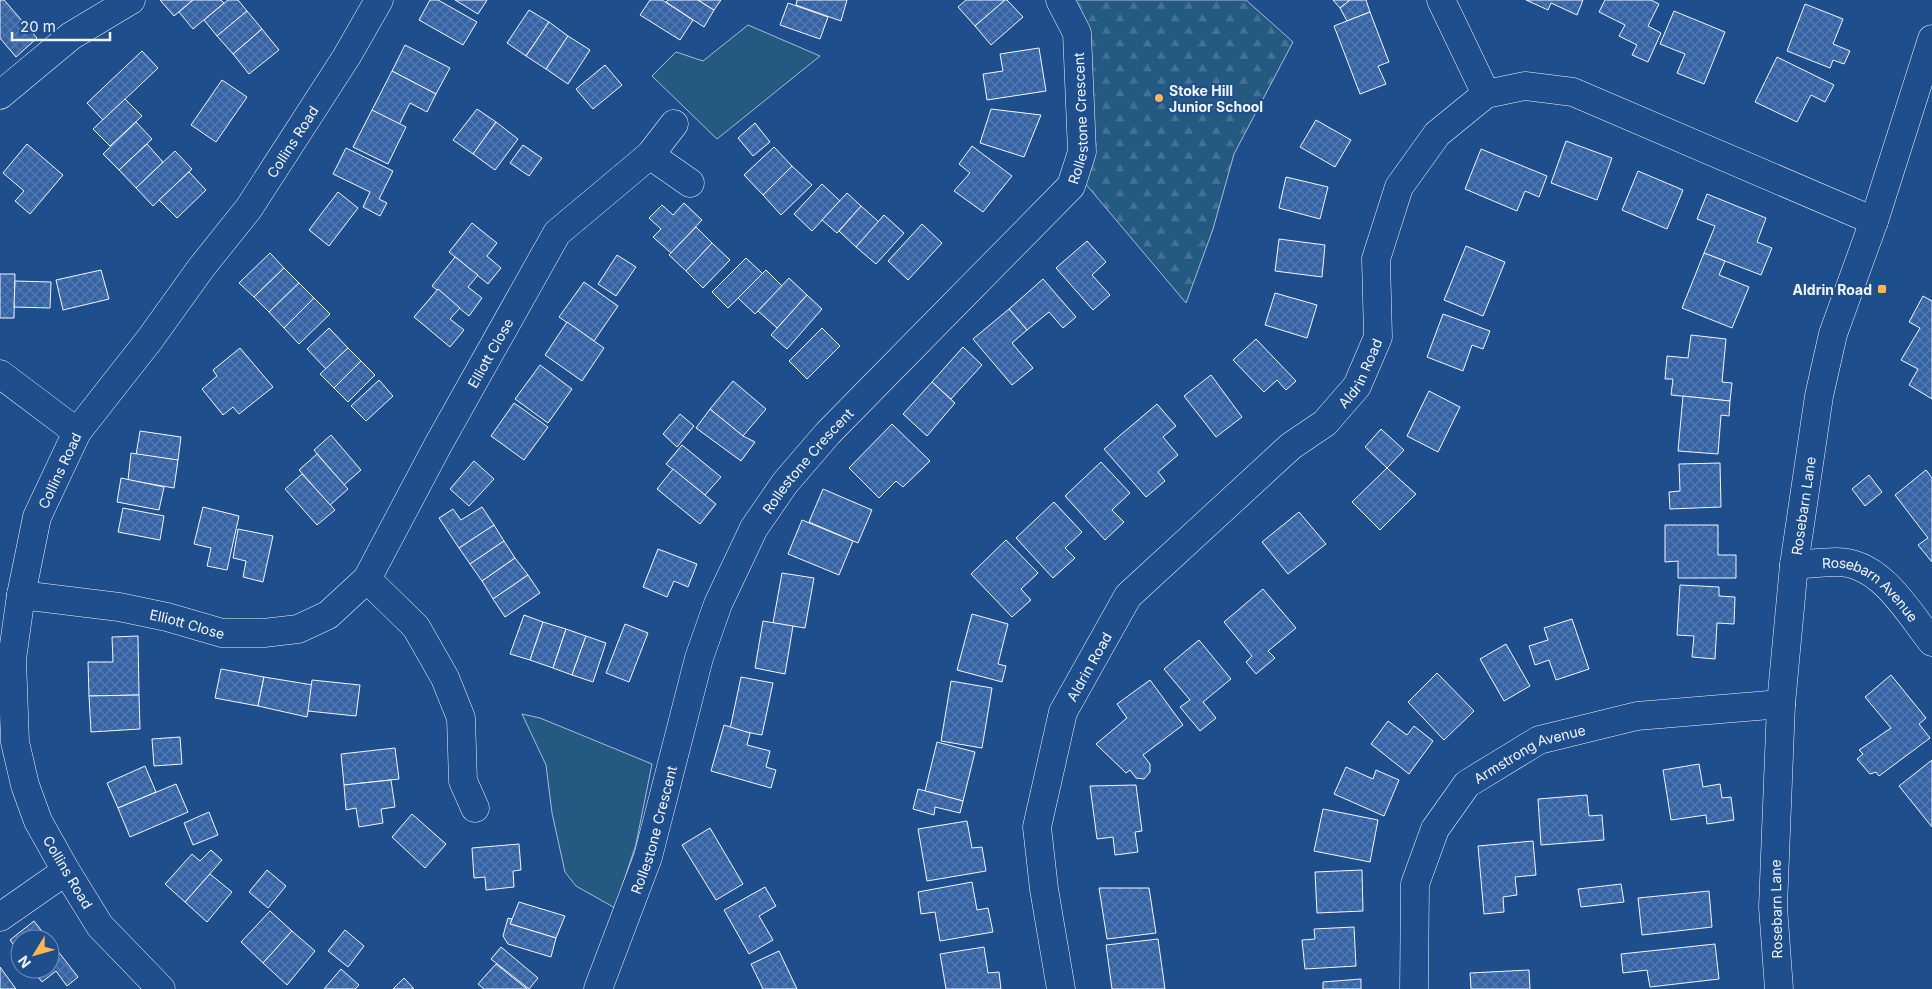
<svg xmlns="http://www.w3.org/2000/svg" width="1932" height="989" font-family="Inter,sans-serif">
  <defs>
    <pattern id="forest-firs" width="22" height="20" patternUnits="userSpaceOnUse" patternTransform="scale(1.25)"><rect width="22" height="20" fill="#245a82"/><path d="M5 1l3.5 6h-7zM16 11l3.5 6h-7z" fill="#447295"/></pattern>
    <pattern id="building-cross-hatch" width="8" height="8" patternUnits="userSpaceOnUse" patternTransform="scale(1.25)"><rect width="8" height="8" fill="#3563a3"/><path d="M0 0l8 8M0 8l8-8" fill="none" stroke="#537ab1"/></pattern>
  </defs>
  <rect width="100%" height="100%" fill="#1f4e8c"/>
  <g fill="#245a82" stroke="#a8bbd7">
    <path d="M 748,25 L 820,56 L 717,139 L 652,76 L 676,52 L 703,61 Z"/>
    <path d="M 522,714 L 540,718 L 652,764 L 636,844 L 615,908 L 576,886 L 565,872 L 552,813 L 546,765 Z"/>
  </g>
  <path fill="url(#forest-firs)" stroke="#a8bbd7" d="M 1072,0 L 1246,0 L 1293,42 L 1234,154 L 1213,229 L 1186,303 L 1084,182 L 1096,145 Z"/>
  <g fill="url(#building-cross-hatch)" stroke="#f2f6ff">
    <path d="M 0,0 L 4,0 L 37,38 L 16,57 L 0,38 Z"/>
    <path d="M 160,0 L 193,0 L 174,16 Z"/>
    <path d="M 193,0 L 221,0 L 224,3 L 193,29 L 179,12 Z"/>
    <path d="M 228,0 L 238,0 L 247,11 L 217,36 L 204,20 Z"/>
    <path d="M 430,0 L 438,0 L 477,22 L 463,45 L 419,20 Z"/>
    <path d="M 455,0 L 487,0 L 478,14 Z"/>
    <path d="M 650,0 L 662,0 L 693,20 L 680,40 L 640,15 Z"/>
    <path d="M 668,0 L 698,0 L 714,10 L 704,27 L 666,2 Z"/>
    <path d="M 698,0 L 721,0 L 714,10 Z"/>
    <path d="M 797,0 L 847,0 L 841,21 L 796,5 Z"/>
    <path d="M 966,0 L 1005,0 L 975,26 L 958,7 Z"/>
    <path d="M 1005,0 L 1007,0 L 1023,17 L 991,45 L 975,26 Z"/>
    <path d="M 1333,0 L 1350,0 L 1340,8 Z"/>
    <path d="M 1350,0 L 1366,0 L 1370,12 L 1347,21 L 1340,8 Z"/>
    <path d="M 1526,0 L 1583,0 L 1577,15 L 1551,3 L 1548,10 Z"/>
    <path d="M 1605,0 L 1651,0 L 1659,4 L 1648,26 L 1661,33 L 1648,62 L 1632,55 L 1637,45 L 1619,36 L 1625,25 L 1599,12 Z"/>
    <path d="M 788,3 L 828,17 L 820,39 L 780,25 Z"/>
    <path d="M 1805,4 L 1843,19 L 1833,44 L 1850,51 L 1844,64 L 1833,60 L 1830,68 L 1787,51 Z"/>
    <path d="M 529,10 L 549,22 L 526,56 L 507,43 Z"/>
    <path d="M 247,11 L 262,29 L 233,54 L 217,36 Z"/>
    <path d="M 1674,11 L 1725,32 L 1704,84 L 1677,73 L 1685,54 L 1660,44 Z"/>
    <path d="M 1370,12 L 1389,62 L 1378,66 L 1386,84 L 1360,94 L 1334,26 Z"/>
    <path d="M 549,22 L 568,36 L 546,69 L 526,56 Z"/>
    <path d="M 262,29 L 279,50 L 249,74 L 233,54 Z"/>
    <path d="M 568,36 L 590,50 L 568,84 L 546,69 Z"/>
    <path d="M 405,45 L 450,68 L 436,94 L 392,71 Z"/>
    <path d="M 1039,48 L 1046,91 L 987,100 L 983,74 L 1003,71 L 1000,54 Z"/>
    <path d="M 142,51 L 158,68 L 103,120 L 87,103 Z"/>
    <path d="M 1777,57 L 1834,85 L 1825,102 L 1811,95 L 1797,122 L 1755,102 Z"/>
    <path d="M 605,65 L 622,85 L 593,109 L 576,89 Z"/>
    <path d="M 392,71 L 436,94 L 427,112 L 410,103 L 399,125 L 372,110 Z"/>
    <path d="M 222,80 L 247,97 L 216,142 L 191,125 Z"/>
    <path d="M 125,99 L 142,116 L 110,146 L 93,129 Z"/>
    <path d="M 477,109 L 496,122 L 473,154 L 453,140 Z"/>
    <path d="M 991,109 L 1041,115 L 1024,157 L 980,143 Z"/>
    <path d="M 372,110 L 406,127 L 388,164 L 353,147 Z"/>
    <path d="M 1316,120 L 1351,140 L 1335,167 L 1300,147 Z"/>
    <path d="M 136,122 L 152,139 L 119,170 L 103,154 Z"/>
    <path d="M 496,122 L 518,139 L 495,170 L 473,154 Z"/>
    <path d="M 755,123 L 770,142 L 753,156 L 738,138 Z"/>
    <path d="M 1566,141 L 1612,158 L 1597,200 L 1551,183 Z"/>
    <path d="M 27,144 L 63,175 L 30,214 L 15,201 L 24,191 L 3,173 Z"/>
    <path d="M 147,144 L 163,162 L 136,188 L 119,170 Z"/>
    <path d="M 523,145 L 542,158 L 529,176 L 510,163 Z"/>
    <path d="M 972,146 L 1012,176 L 983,212 L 954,191 L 970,173 L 959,164 Z"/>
    <path d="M 774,147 L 792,166 L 763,195 L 744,175 Z"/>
    <path d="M 346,148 L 393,171 L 379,199 L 387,203 L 380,216 L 363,207 L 370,192 L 333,174 Z"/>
    <path d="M 1481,149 L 1547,176 L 1539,197 L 1525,191 L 1517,211 L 1465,189 Z"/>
    <path d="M 175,151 L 192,169 L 153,206 L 136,188 Z"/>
    <path d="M 792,166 L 812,185 L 781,215 L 763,195 Z"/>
    <path d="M 1638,171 L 1683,190 L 1667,229 L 1622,210 Z"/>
    <path d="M 189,172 L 206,190 L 177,218 L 159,200 Z"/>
    <path d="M 1286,177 L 1328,187 L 1320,219 L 1279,208 Z"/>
    <path d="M 822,184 L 840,201 L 812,231 L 794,214 Z"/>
    <path d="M 338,192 L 358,208 L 329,246 L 309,230 Z"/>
    <path d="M 847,193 L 861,206 L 837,233 L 822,220 Z"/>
    <path d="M 1707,194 L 1766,218 L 1757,242 L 1772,248 L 1761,275 L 1704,253 L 1715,226 L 1697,219 Z"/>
    <path d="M 684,203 L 702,220 L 671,253 L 653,237 L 661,229 L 649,218 L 662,205 L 673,215 Z"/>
    <path d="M 861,206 L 879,222 L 856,247 L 839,231 Z"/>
    <path d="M 884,215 L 904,233 L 876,264 L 856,247 Z"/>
    <path d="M 472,223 L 497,243 L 487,256 L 501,268 L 488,284 L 449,252 Z"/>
    <path d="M 922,224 L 942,243 L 908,280 L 888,261 Z"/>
    <path d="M 696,227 L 712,243 L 686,271 L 669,255 Z"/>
    <path d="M 1279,239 L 1325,245 L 1322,277 L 1275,271 Z"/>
    <path d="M 1087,241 L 1106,262 L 1092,275 L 1110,295 L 1093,310 L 1056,268 Z"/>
    <path d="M 712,243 L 730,260 L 703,288 L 686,271 Z"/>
    <path d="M 1466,246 L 1505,262 L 1483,316 L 1444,300 Z"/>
    <path d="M 270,253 L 284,268 L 254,297 L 239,283 Z"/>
    <path d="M 1704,253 L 1725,261 L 1719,275 L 1749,287 L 1732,328 L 1682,308 Z"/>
    <path d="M 617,255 L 636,267 L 616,296 L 598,284 Z"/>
    <path d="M 455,257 L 478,275 L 468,287 L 482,298 L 469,316 L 432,286 Z"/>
    <path d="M 746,258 L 763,274 L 728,308 L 712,292 Z"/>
    <path d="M 284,268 L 299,283 L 269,312 L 254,297 Z"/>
    <path d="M 101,270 L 109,299 L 63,310 L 56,280 Z"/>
    <path d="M 766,270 L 782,286 L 755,314 L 738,298 Z"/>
    <path d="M 0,274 L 15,274 L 14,318 L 0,318 Z"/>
    <path d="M 789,278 L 807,295 L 777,328 L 758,311 Z"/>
    <path d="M 1043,279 L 1076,317 L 1063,328 L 1049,312 L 1027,330 L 1009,309 Z"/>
    <path d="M 15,281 L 51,282 L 50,308 L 14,307 Z"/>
    <path d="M 584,282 L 618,306 L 594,341 L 559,317 Z"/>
    <path d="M 299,283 L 314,298 L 284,328 L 269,312 Z"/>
    <path d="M 438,289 L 460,308 L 450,319 L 464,330 L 450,347 L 414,317 Z"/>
    <path d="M 1275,293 L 1317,305 L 1307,338 L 1265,325 Z"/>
    <path d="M 807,295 L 822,309 L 787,349 L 771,335 Z"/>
    <path d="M 1923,296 L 1932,301 L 1932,399 L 1909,385 L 1918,369 L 1901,360 L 1920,328 L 1909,322 Z"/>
    <path d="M 314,298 L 330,314 L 299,344 L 284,328 Z"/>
    <path d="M 1009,309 L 1027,330 L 1012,343 L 1033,368 L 1012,385 L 973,339 Z"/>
    <path d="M 1443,314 L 1490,331 L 1483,349 L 1472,345 L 1463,371 L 1427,357 Z"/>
    <path d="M 567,322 L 604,348 L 582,381 L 545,355 Z"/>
    <path d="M 329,328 L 348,348 L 326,369 L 307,349 Z"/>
    <path d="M 822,328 L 840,346 L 807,379 L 789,361 Z"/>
    <path d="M 1691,335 L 1726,339 L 1722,382 L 1732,383 L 1730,401 L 1671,395 L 1673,379 L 1665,379 L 1667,356 L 1688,358 Z"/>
    <path d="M 1256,339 L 1296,381 L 1286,390 L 1277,380 L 1264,392 L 1233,360 Z"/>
    <path d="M 963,347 L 982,365 L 951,399 L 932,382 Z"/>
    <path d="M 240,348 L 273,387 L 239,414 L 233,407 L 223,415 L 202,389 L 217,376 L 213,370 Z"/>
    <path d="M 348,348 L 361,361 L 334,388 L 320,374 Z"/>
    <path d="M 361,361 L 375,375 L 348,402 L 334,388 Z"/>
    <path d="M 540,365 L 572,389 L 548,423 L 515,399 Z"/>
    <path d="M 1211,375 L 1242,417 L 1216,437 L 1184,396 Z"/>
    <path d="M 379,380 L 393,396 L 366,421 L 351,406 Z"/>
    <path d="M 733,381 L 766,409 L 743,436 L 710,409 Z"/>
    <path d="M 932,382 L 955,403 L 927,436 L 903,414 Z"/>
    <path d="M 1429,391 L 1460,407 L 1438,452 L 1407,436 Z"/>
    <path d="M 1683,396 L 1730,401 L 1729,416 L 1721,415 L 1718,454 L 1678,451 Z"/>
    <path d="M 514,403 L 548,427 L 524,460 L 491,436 Z"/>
    <path d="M 1157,404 L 1176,426 L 1163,437 L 1178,455 L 1158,472 L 1165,481 L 1146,497 L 1104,449 Z"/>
    <path d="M 710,409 L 743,436 L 755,442 L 741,461 L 696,428 Z"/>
    <path d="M 680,414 L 694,426 L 677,447 L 663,434 Z"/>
    <path d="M 892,424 L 930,461 L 903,487 L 896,481 L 879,498 L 849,468 Z"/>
    <path d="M 1381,429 L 1404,450 L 1387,468 L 1365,447 Z"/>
    <path d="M 140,431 L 181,437 L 178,460 L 136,455 Z"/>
    <path d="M 331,435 L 361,470 L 344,485 L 314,450 Z"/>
    <path d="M 682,445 L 721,477 L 705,495 L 666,464 Z"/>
    <path d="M 131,453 L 178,460 L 174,488 L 128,480 Z"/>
    <path d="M 317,454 L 348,489 L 330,505 L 299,470 Z"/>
    <path d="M 474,461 L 494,479 L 469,506 L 450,489 Z"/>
    <path d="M 1101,462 L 1130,493 L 1112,510 L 1124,522 L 1105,540 L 1065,496 Z"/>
    <path d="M 1720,463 L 1721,507 L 1670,509 L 1669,492 L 1680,491 L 1679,464 Z"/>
    <path d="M 1387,468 L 1416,494 L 1380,530 L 1352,502 Z"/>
    <path d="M 673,469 L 716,504 L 700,524 L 657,489 Z"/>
    <path d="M 1926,470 L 1932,478 L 1932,562 L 1918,545 L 1928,538 L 1895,495 Z"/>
    <path d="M 302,474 L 335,510 L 317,525 L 285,489 Z"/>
    <path d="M 1869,475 L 1882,492 L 1865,506 L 1852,489 Z"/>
    <path d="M 121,478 L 164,487 L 159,510 L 117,502 Z"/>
    <path d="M 823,489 L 872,510 L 858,543 L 809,522 Z"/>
    <path d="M 1054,502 L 1082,532 L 1065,548 L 1075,558 L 1053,578 L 1016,538 Z"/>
    <path d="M 203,507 L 239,516 L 227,570 L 207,566 L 211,548 L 194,544 Z"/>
    <path d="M 482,507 L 494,525 L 459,548 L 439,518 L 453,509 L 461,520 Z"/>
    <path d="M 123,508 L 164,516 L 160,540 L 118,532 Z"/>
    <path d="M 1299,512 L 1326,544 L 1288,574 L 1262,542 Z"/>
    <path d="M 802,520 L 853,541 L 839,575 L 788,554 Z"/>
    <path d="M 494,525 L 504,541 L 470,564 L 459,548 Z"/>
    <path d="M 1665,525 L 1718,525 L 1718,555 L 1736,555 L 1736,578 L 1678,578 L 1678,561 L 1665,562 Z"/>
    <path d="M 238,529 L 273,536 L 263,582 L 243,577 L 246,561 L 233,558 Z"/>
    <path d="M 1006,540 L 1038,573 L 1021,589 L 1031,600 L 1012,617 L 971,574 Z"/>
    <path d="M 504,541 L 515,558 L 482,581 L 470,564 Z"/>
    <path d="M 658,549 L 697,564 L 688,587 L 674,581 L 667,597 L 643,587 Z"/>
    <path d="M 515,558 L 528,575 L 493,599 L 482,581 Z"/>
    <path d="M 782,573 L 814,578 L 805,628 L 773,623 Z"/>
    <path d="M 528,575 L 540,593 L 505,617 L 493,599 Z"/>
    <path d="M 1680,585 L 1719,587 L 1719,596 L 1735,597 L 1734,624 L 1717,623 L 1715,659 L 1692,657 L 1694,636 L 1677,635 Z"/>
    <path d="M 1263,589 L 1296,628 L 1268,651 L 1275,658 L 1256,674 L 1246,662 L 1252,656 L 1224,622 Z"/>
    <path d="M 972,614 L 1008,624 L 998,664 L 1006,666 L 1002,682 L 957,670 Z"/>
    <path d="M 524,615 L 543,622 L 530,660 L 510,654 Z"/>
    <path d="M 1572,619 L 1589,669 L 1556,680 L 1549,660 L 1535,665 L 1529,646 L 1548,640 L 1544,628 Z"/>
    <path d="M 763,621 L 793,626 L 785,674 L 755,668 Z"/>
    <path d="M 543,622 L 566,629 L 553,668 L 530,660 Z"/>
    <path d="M 625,624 L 648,633 L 629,682 L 606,673 Z"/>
    <path d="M 566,629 L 586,636 L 572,675 L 553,668 Z"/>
    <path d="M 138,636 L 139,695 L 89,696 L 88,662 L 113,662 L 112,637 Z"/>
    <path d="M 586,636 L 606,643 L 593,682 L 572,675 Z"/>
    <path d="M 1199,640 L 1231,679 L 1203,702 L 1216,718 L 1200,731 L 1180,707 L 1190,700 L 1164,669 Z"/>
    <path d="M 1506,644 L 1530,686 L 1504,701 L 1480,659 Z"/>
    <path d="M 221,669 L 264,677 L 258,706 L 215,698 Z"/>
    <path d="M 1437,673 L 1474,711 L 1444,740 L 1408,702 Z"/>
    <path d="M 1891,675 L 1926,718 L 1919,724 L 1930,738 L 1879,776 L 1876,772 L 1870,774 L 1857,759 L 1863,754 L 1859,750 L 1891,728 L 1865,697 Z"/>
    <path d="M 264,677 L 313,685 L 307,717 L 258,706 Z"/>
    <path d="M 741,677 L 773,683 L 762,735 L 730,729 Z"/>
    <path d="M 312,680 L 360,685 L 356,716 L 308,711 Z"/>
    <path d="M 1150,680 L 1183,725 L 1143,755 L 1150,764 L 1150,772 L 1144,779 L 1136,778 L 1130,770 L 1126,773 L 1096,744 L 1127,718 L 1117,704 Z"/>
    <path d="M 951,681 L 992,688 L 982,748 L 941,741 Z"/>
    <path d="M 139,695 L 140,729 L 91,732 L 89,696 Z"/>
    <path d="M 1388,721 L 1407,735 L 1414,726 L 1433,741 L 1409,774 L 1371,744 Z"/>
    <path d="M 724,725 L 750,733 L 747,745 L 770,751 L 766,767 L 776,770 L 771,788 L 711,771 Z"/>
    <path d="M 180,737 L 182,764 L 154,766 L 152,739 Z"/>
    <path d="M 937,742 L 975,752 L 963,801 L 925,791 Z"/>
    <path d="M 395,748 L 399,779 L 344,785 L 341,754 Z"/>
    <path d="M 1932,760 L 1932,827 L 1899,786 Z"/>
    <path d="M 1699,764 L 1703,787 L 1720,784 L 1722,798 L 1731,797 L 1734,820 L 1707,824 L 1706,815 L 1671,820 L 1663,770 Z"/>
    <path d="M 145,766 L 156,792 L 118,808 L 107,783 Z"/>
    <path d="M 1346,767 L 1373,779 L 1376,770 L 1399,780 L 1384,816 L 1334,794 Z"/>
    <path d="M 391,780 L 395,807 L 381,809 L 383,823 L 359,827 L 356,808 L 346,810 L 344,785 Z"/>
    <path d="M 176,784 L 188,812 L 130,837 L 118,808 Z"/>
    <path d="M 1136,785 L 1142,831 L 1135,832 L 1138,852 L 1115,855 L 1113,837 L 1097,839 L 1090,786 Z"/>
    <path d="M 918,789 L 963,801 L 960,813 L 935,807 L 934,815 L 913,809 Z"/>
    <path d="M 1587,795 L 1589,816 L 1602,815 L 1604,840 L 1541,845 L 1538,799 Z"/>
    <path d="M 1323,809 L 1378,820 L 1370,862 L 1314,851 Z"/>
    <path d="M 209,812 L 218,835 L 193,845 L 184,823 Z"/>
    <path d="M 412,814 L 446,844 L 425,868 L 392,837 Z"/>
    <path d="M 967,821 L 972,848 L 982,847 L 986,871 L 927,881 L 918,829 Z"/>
    <path d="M 710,828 L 743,884 L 716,900 L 682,845 Z"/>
    <path d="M 1533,841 L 1536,875 L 1515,877 L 1517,895 L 1503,897 L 1504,912 L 1484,914 L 1478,846 Z"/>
    <path d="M 519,844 L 521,870 L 513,871 L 514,887 L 486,890 L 485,877 L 474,878 L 472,848 Z"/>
    <path d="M 211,850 L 222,860 L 185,902 L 165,884 L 192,854 L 200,861 Z"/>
    <path d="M 267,870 L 286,886 L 268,908 L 249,892 Z"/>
    <path d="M 1362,870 L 1363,911 L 1317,913 L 1315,872 Z"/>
    <path d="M 210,874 L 232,892 L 207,922 L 185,902 Z"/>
    <path d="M 972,882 L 977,910 L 988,908 L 993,932 L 940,941 L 935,912 L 921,914 L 918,892 Z"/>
    <path d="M 1621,884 L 1624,902 L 1581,907 L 1578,889 Z"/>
    <path d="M 765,887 L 776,906 L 759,916 L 773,940 L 749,954 L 724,910 Z"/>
    <path d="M 1099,888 L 1149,888 L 1156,933 L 1107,939 Z"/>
    <path d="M 1709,891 L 1712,927 L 1642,935 L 1638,898 Z"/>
    <path d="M 519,902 L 565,916 L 556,938 L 510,924 Z"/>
    <path d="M 270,911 L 292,931 L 263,963 L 241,942 Z"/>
    <path d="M 508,918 L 512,919 L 510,924 L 556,938 L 551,957 L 508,944 L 503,936 Z"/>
    <path d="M 34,921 L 48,939 L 20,939 L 20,953 L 10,940 Z"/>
    <path d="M 1354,927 L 1356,966 L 1305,969 L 1302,940 L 1315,939 L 1314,929 Z"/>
    <path d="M 345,930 L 364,946 L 348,967 L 328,951 Z"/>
    <path d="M 292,931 L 315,951 L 287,985 L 263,963 Z"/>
    <path d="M 1158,939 L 1165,989 L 1112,989 L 1106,945 Z"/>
    <path d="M 50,941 L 78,977 L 67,986 L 56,971 L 42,982 L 32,969 L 50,969 Z"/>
    <path d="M 1715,944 L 1719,979 L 1650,987 L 1647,970 L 1623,973 L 1621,954 Z"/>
    <path d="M 501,947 L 538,978 L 529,989 L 491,959 Z"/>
    <path d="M 984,947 L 988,973 L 999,972 L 1001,989 L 946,989 L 940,954 Z"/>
    <path d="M 779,951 L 797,989 L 763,989 L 751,964 Z"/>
    <path d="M 496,964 L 527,989 L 484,989 L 478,984 Z"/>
    <path d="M 0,967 L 16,989 L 0,989 Z"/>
    <path d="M 341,969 L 359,985 L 355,989 L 324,989 Z"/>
    <path d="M 1529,970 L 1530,989 L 1471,989 L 1470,973 Z"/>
    <path d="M 404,978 L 414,989 L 393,989 Z"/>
    <path d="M 1361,979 L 1361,989 L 1323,989 L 1323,982 Z"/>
  </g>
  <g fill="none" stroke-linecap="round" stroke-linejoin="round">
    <defs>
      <g id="street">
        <path d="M 1441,0 L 1486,94"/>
        <path d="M 0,95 L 71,36 L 131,0"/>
        <path d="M 650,155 L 690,183"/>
        <path d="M 0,374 L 77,432"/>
        <path id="s1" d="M 1794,565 C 1808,564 1823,562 1837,562 C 1881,562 1908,612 1932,642"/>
        <path d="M 367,579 L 416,627 L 445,678 L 461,718 L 463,781 L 475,808"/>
        <path id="s2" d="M 21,595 L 119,607 L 167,617 L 222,633 L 264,633 L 298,629 L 328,615 L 367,579 L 438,445 L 557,233 L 650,155 L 674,124"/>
        <path d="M 0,917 L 66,871"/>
        <path id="s3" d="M 161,989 L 100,926 L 66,871 L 38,821 L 25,785 L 15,742 L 12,659 L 21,595 L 37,517 L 77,432 L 150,339 L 201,268 L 249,208 L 347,56 L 379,0"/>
        <path id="s4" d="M 598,989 L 648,857 L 699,658 L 718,604 L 754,528 L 785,483 L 828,433 L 1071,186 L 1082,152 L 1077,33 L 1060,0"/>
        <path id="s5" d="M 1061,989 L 1044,889 L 1037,827 L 1063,712 L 1128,596 L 1291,446 L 1325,423 L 1357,386 L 1378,337 L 1376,259 L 1399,187 L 1437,134 L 1486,94 L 1525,86 L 1573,92 L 1874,221"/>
        <path id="s6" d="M 1414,989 L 1415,884 L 1435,829 L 1467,784 L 1539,740 L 1637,716 L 1781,704"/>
        <path id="s7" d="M 1779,989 L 1773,907 L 1781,704 L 1794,565 L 1819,396 L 1833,334 L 1874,221 L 1932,39"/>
      </g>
    </defs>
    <use href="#street" stroke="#f2f6ff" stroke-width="29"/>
    <use href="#street" stroke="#1f4e8c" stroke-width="28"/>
  </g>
  <g fill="#ffb74d" stroke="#1f4e8c" stroke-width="2">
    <circle cx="1159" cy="98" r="5"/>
    <rect x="1877" y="284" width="10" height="10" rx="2.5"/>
  </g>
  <g text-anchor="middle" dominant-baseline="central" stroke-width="4" stroke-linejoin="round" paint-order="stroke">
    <g font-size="14" font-weight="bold" fill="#f2f6ff" stroke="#1f4e8c" text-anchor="start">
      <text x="1169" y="90">Stoke Hill<tspan x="1169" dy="16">Junior School</tspan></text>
      <text x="1872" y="289" text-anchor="end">Aldrin Road</text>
    </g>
    <g font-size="14" fill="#f2f6ff" stroke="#1f4e8c">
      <text stroke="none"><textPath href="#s4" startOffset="1024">Rollestone Crescent</textPath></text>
      <text stroke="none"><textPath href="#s3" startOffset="975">Collins Road</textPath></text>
      <text stroke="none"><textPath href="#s2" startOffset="625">Elliott Close</textPath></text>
      <text stroke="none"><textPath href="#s5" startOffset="739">Aldrin Road</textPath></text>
      <text stroke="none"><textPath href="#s4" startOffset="574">Rollestone Crescent</textPath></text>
      <text stroke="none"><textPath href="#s3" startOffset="571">Collins Road</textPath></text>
      <text stroke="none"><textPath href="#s7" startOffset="485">Rosebarn Lane</textPath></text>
      <text stroke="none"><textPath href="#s1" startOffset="86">Rosebarn Avenue</textPath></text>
      <text stroke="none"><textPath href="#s2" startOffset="169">Elliott Close</textPath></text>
      <text stroke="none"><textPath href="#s5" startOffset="334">Aldrin Road</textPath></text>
      <text stroke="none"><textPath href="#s6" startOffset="289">Armstrong Avenue</textPath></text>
      <text stroke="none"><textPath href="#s4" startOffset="169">Rollestone Crescent</textPath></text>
      <text transform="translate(68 872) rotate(59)">Collins Road</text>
      <text transform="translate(1776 909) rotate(-91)">Rosebarn Lane</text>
    </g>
  </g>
  <g transform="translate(35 954) rotate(233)"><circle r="24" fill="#1f4e8c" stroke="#7391ba"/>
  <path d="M0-4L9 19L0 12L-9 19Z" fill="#ffb74d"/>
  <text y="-8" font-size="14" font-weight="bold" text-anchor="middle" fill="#f2f6ff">N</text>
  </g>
  <path d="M12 32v8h98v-8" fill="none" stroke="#f2f6ff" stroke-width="2.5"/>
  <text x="20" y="32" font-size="15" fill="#f2f6ff" stroke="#1f4e8c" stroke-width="4" paint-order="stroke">20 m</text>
</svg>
